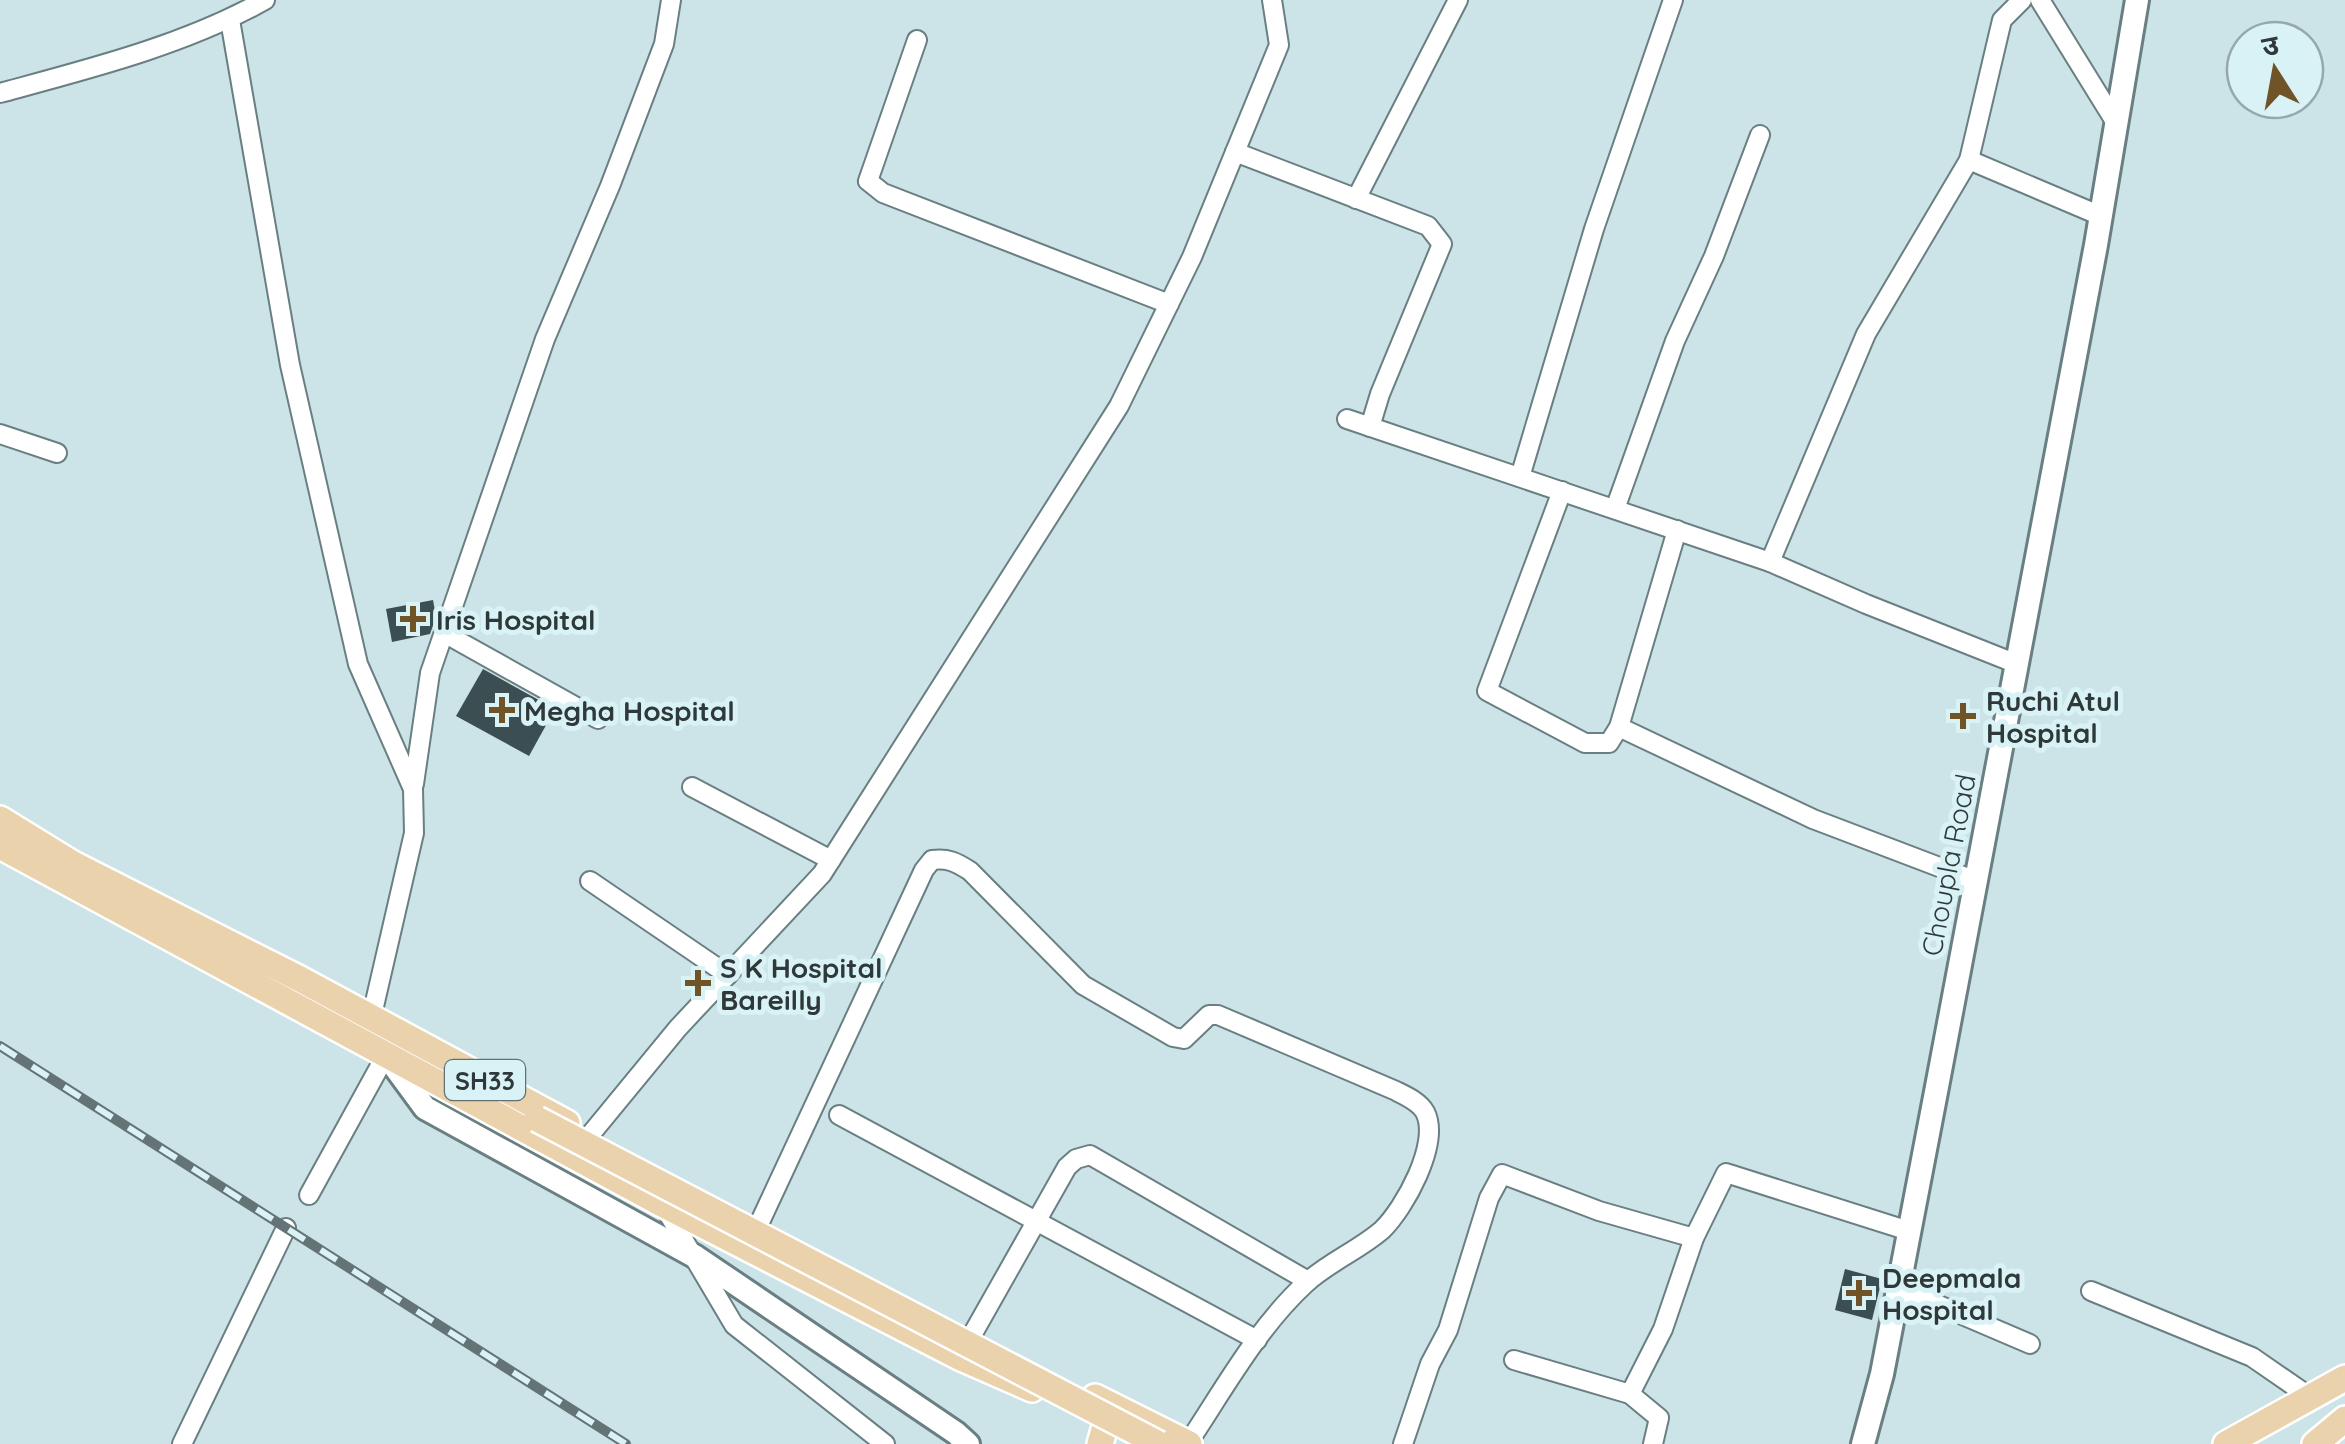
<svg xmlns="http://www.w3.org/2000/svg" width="2345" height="1444" font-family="Quicksand,'Noto Sans Devanagari',sans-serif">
  <rect width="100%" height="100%" fill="#cce4e8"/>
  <g fill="#3b4f52">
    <path d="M 433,600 L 436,617 L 430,634 L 392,642 L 386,609 Z"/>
    <path d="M 483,669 L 555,709 L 529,756 L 456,716 Z"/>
    <path d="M 1845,1269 L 1882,1279 L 1872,1320 L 1835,1310 Z"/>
  </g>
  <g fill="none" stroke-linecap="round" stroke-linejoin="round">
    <defs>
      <g id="street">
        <path d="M 2040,0 L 2116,123"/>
        <path d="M 230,20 L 290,365 L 358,664 L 413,789 L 414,833 L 369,1028"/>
        <path d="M 917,40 L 868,181 L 883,193 L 1169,304"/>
        <path d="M 0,93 C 89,69 185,45 265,0"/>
        <path d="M 1235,152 L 1428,226 L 1442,244 L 1380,394 L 1370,427"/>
        <path d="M 1969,160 L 2002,20 L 2022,0"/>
        <path d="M 1356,199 L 1458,0"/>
        <path d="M 1347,419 L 1770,562 L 1866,334 L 1969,160 L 2101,216"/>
        <path d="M 0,434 L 57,453"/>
        <path d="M 1520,477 L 1594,229 L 1673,0"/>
        <path d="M 1562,491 L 1487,691 L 1585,743 L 1609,743 L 1619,727 L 1677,530"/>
        <path d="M 1615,509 L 1675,341 L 1714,256 L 1760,135"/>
        <path d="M 1770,562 L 1866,604 L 2017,664"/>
        <path d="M 444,633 L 598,719"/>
        <path d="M 1619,727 L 1813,819 L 1976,881"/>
        <path d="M 414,784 L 430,673 L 545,339 L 610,186 L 664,44 L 671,0"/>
        <path d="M 692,787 L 831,860"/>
        <path d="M 590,881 L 728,975"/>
        <path d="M 839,1115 L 1257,1340"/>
        <path d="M 590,1135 L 678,1028 L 822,874 L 1119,406 L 1192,257 L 1279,45 L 1272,0"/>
        <path d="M 309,1195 L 386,1055"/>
        <path d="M 663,1205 L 734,1325 L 885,1444"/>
        <path d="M 759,1224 L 924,870 L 932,860 C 948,858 956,862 970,871 L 1083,985 L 1173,1037 L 1184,1039 L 1209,1015 L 1218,1015 L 1394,1090 C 1404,1095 1419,1101 1425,1112 C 1441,1143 1404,1209 1382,1230 C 1359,1250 1329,1262 1306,1283 C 1258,1327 1224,1389 1188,1443"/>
        <path d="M 1899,1288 L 2030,1344"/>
        <path d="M 2091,1291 L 2252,1357 L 2310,1397"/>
        <path d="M 963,1351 L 1067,1167 L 1076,1159 L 1090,1155 L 1308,1281"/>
        <path d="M 1514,1360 L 1630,1394 L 1659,1418 L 1653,1444"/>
        <path d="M 1630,1394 L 1663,1329 L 1694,1238 L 1726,1173 L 1909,1231"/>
        <path d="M 182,1444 L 286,1228"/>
        <path d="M 1403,1444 L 1430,1364 L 1448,1330 L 1489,1198 L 1502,1174 L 1599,1211 L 1694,1238"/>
      </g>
      <g id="secondary">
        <path d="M 386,1055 L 425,1108 L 696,1257 L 956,1433 L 968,1444"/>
        <path d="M 1863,1444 L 1882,1374 L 1936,1092 L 2096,245 L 2137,0"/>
      </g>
      <g id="primary">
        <path d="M 0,819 L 73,864 L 300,979 L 567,1123"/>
        <path d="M 0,846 L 662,1204 L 959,1357 L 1032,1389"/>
        <path d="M 1095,1397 L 1189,1444"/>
        <path d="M 1100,1444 L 1111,1405"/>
        <path d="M 2226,1444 L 2345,1378"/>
        <path d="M 2315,1444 L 2345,1419"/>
      </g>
    </defs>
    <use href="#street" stroke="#697f82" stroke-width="22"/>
    <use href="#secondary" stroke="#697f82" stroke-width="28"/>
    <use href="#primary" stroke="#fff" stroke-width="30"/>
    <use href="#street" stroke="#fff" stroke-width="18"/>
    <use href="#secondary" stroke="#fff" stroke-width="22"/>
    <use href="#primary" stroke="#ead2ad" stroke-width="25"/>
    <defs>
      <path id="rail" d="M 0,1046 L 626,1444"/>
    </defs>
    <use href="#rail" stroke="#647375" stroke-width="10"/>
    <use href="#rail" stroke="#d9f2f5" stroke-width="6" stroke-dasharray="19" stroke-linecap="butt"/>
    <defs>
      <path id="primary-bridge" d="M 537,1119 L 1159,1444"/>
    </defs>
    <use href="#primary-bridge" stroke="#fff" stroke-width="30" stroke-linecap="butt"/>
    <use href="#primary-bridge" stroke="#ead2ad" stroke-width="25"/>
  </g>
  <g fill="#705427" stroke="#d9f2f5" stroke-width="4">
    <path d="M408 604h10v10h10v10h-10v10h-10v-10h-10v-10h10z"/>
    <path d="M497 695h10v10h10v10h-10v10h-10v-10h-10v-10h10z"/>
    <path d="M1958 701h10v10h10v10h-10v10h-10v-10h-10v-10h10z"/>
    <path d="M693 968h10v10h10v10h-10v10h-10v-10h-10v-10h10z"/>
    <path d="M1854 1278h10v10h10v10h-10v10h-10v-10h-10v-10h10z"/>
  </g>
  <g text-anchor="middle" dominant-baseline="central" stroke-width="10" stroke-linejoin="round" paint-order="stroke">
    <rect fill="#d9f2f5" stroke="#627072" stroke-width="2.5" x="445" y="1060" width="80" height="40" rx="8"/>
    <g font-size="25" font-weight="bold" fill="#2f393a">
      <text x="485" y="1080">SH33</text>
    </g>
    <g font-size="28" font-weight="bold" fill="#2f393a" stroke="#d9f2f5" text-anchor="start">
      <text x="436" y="619">Iris Hospital</text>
      <text x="1986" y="700">Ruchi Atul<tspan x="1986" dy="32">Hospital</tspan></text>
      <text x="524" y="710">Megha Hospital</text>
      <text x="720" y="967">S K Hospital<tspan x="720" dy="32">Bareilly</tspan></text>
      <text x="1882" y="1277">Deepmala<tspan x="1882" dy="32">Hospital</tspan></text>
    </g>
    <g font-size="28" fill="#2f393a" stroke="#d9f2f5">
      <text transform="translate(1948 865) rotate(-79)">Choupla Road</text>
    </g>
  </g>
  <g transform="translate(2275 70) rotate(349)"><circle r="48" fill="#d9f2f5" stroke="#95a8aa" stroke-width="2.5"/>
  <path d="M0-8L18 38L0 25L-18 38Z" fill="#705427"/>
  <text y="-15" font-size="28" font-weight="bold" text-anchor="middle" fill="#2f393a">उ</text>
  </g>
</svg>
